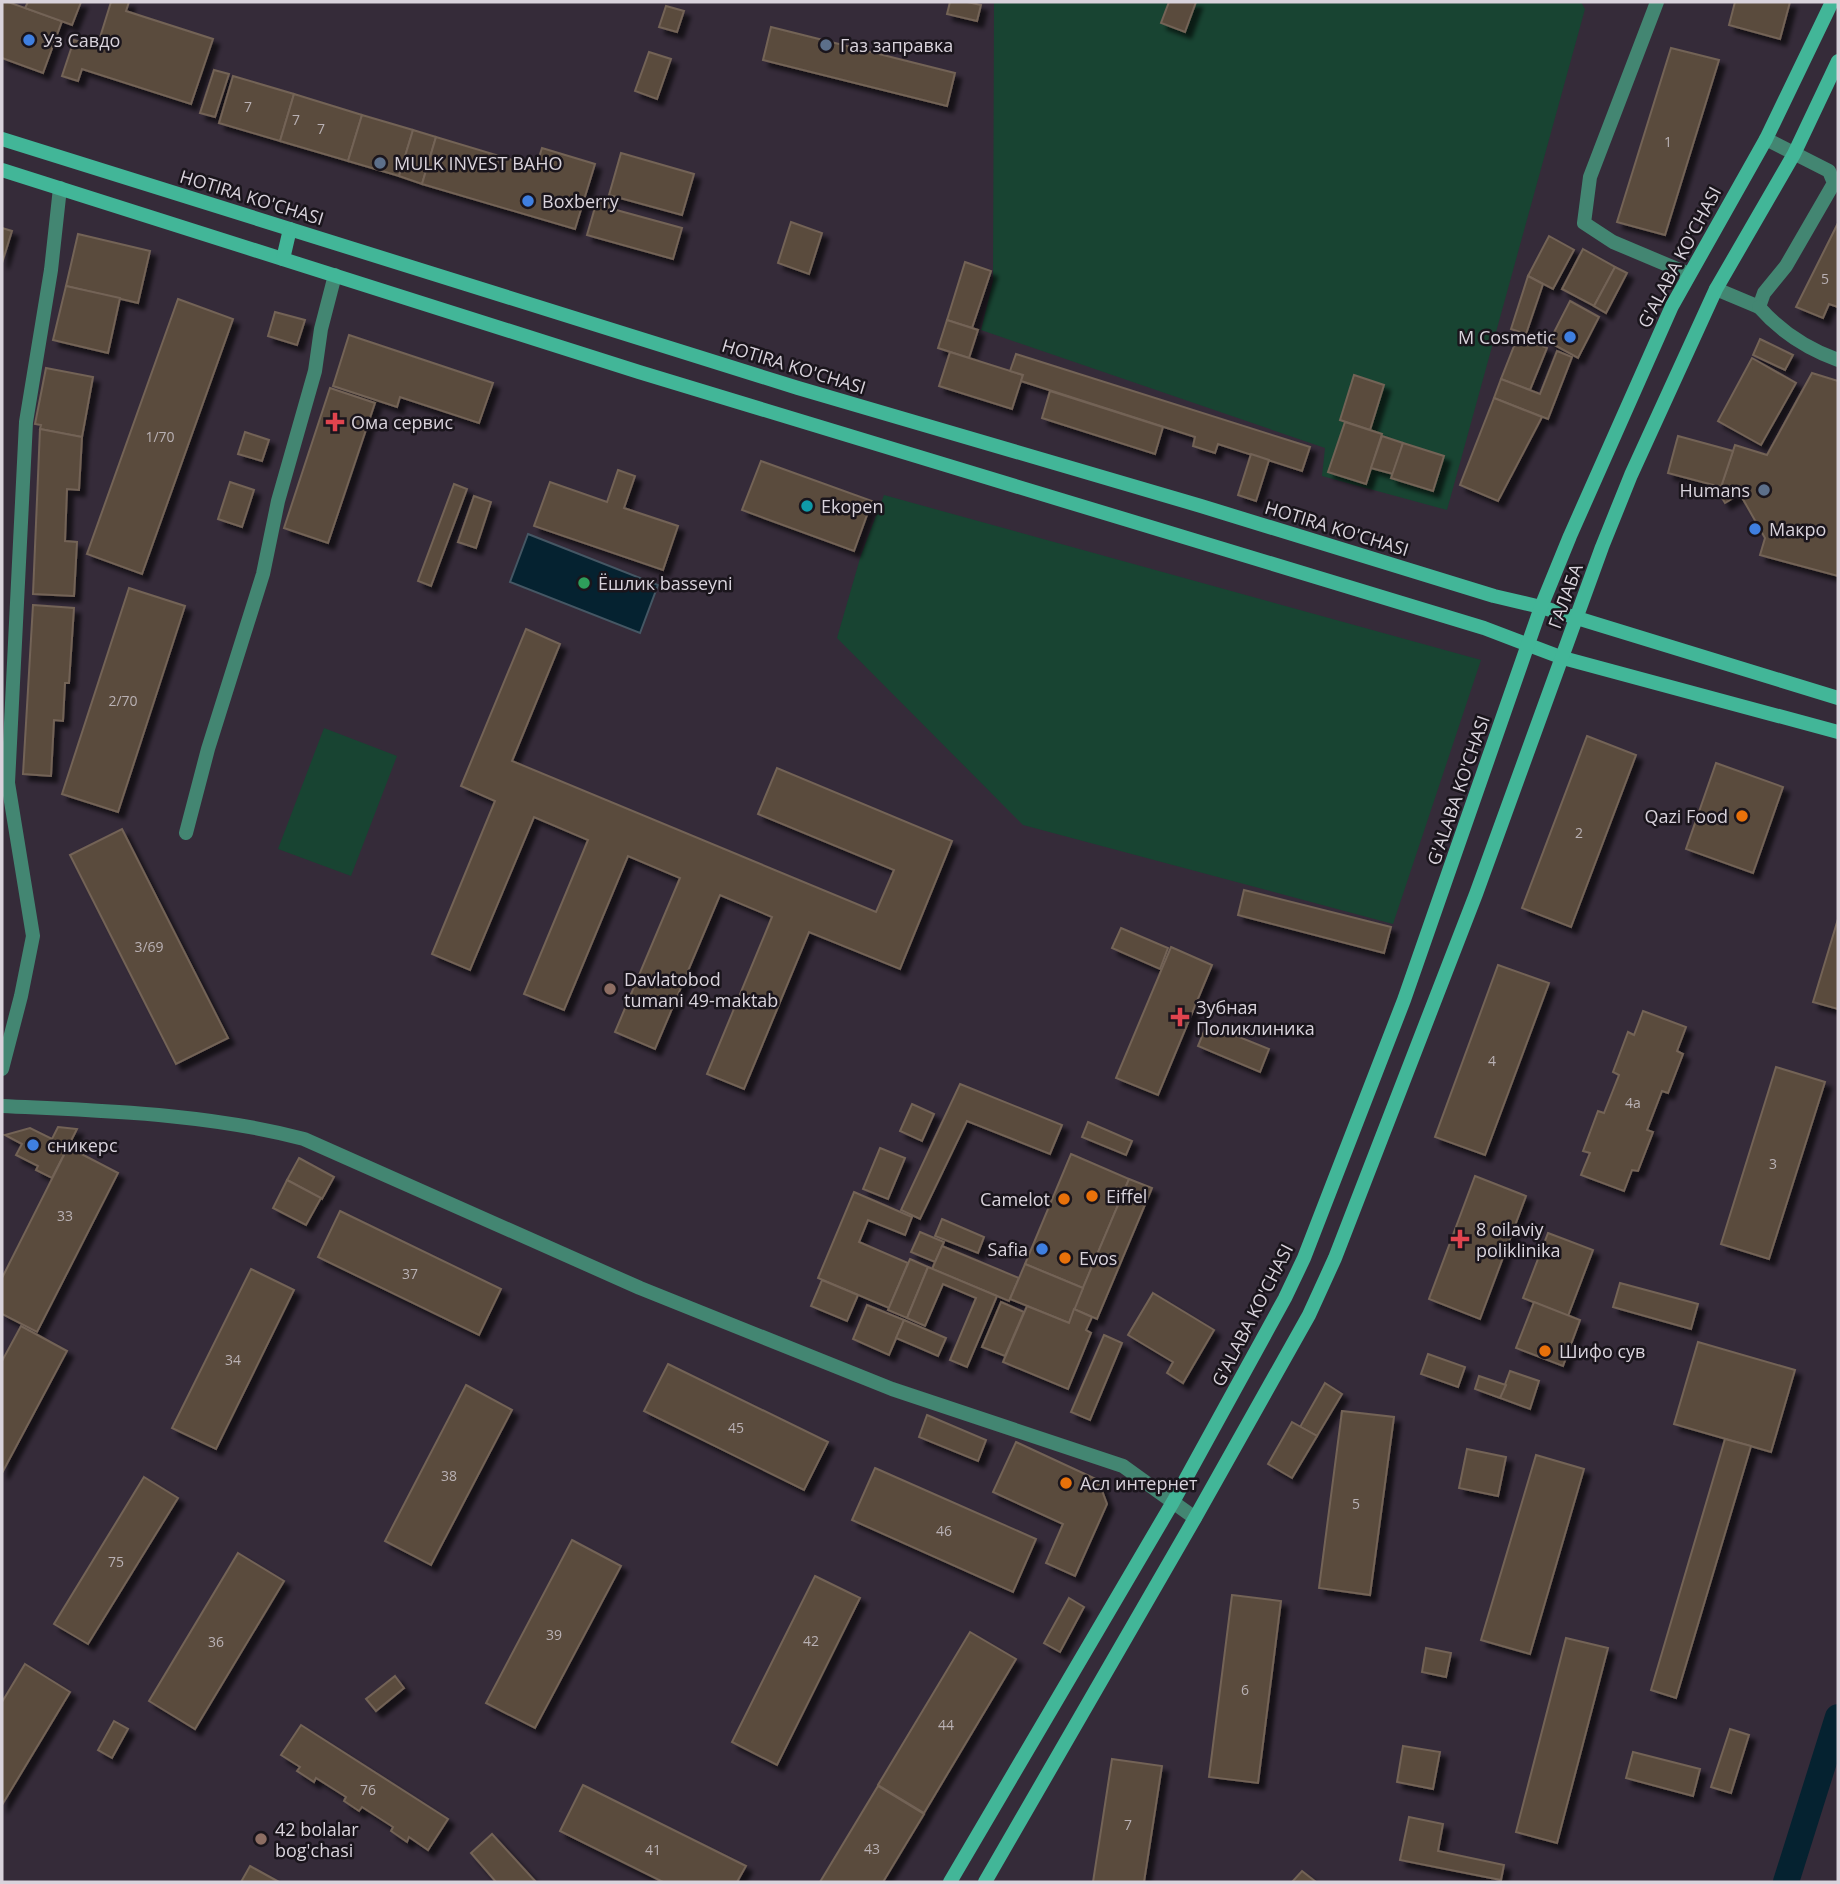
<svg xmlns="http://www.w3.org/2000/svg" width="1840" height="1884" font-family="'Open Sans',sans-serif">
  <defs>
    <filter id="shadow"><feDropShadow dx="6" dy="6" stdDeviation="2" flood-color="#0009"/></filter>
  </defs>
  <rect width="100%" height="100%" fill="#352b39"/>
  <g fill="#184432">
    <path d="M 994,2 L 1581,2 L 1585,9 L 1447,510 L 1322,476 L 1325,448 L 981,330 L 993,281 Z"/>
    <path d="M 884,495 L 1481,660 L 1393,924 L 1023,825 L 837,638 L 861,555 Z"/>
    <path d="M 324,728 L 397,756 L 351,876 L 278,849 Z"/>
  </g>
  <path fill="#052230" stroke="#455764" stroke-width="2" d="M 528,534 L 658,585 L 640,633 L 510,582 Z"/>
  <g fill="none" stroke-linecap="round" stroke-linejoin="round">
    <path stroke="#052230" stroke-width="26" d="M 1786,1882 L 1838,1717"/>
  </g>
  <g fill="#5a4b3e" stroke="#736356" stroke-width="2" filter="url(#shadow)">
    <path d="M 2,2 L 8,2 L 62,21 L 43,73 L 2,58 Z"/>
    <path d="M 28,2 L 81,2 L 72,25 L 25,8 Z"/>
    <path d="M 111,2 L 129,2 L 126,11 L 213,39 L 191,104 L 82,69 L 78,81 L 62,76 L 74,40 L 97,47 Z"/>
    <path d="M 950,2 L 967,2 L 981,5 L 977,21 L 947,14 Z"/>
    <path d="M 1169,2 L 1196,2 L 1185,32 L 1161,23 Z"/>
    <path d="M 1735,2 L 1790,2 L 1780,39 L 1729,25 Z"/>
    <path d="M 666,6 L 684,11 L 677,32 L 659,27 Z"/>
    <path d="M 771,27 L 955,73 L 947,106 L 763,60 Z"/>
    <path d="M 1671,48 L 1719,60 L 1665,235 L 1617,222 Z"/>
    <path d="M 649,52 L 671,59 L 657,99 L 635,91 Z"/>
    <path d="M 214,70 L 229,74 L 215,117 L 200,113 Z"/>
    <path d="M 233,76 L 294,94 L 280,141 L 219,123 Z"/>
    <path d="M 294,94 L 362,115 L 348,161 L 280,141 Z"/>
    <path d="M 362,115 L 413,130 L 399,176 L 348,161 Z"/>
    <path d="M 413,130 L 436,137 L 422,184 L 399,176 Z"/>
    <path d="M 436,137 L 536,167 L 542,148 L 595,164 L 575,229 L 422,184 Z"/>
    <path d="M 621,153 L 694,174 L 682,215 L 609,195 Z"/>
    <path d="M 598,197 L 611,201 L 609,208 L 682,228 L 673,259 L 587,235 Z"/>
    <path d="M 791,222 L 822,233 L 809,274 L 778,263 Z"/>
    <path d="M 1838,223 L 1838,307 L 1829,304 L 1823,318 L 1796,307 Z"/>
    <path d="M 2,228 L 12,231 L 2,263 Z"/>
    <path d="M 78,234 L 150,251 L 138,303 L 66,286 Z"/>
    <path d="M 1549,236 L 1574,250 L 1553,289 L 1528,276 Z"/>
    <path d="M 1583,249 L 1615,267 L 1594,306 L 1562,289 Z"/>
    <path d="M 965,262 L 991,271 L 972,328 L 947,320 Z"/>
    <path d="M 1615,267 L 1627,273 L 1606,313 L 1594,306 Z"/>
    <path d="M 1528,276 L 1543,284 L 1526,334 L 1511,329 Z"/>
    <path d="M 66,286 L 120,298 L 108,353 L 53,340 Z"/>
    <path d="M 178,299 L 233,319 L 142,574 L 87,554 Z"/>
    <path d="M 1570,301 L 1599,317 L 1578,358 L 1549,342 Z"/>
    <path d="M 275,312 L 305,320 L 297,345 L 268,336 Z"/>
    <path d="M 947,320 L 978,330 L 969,358 L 938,348 Z"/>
    <path d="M 349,335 L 493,383 L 479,423 L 400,397 L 397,407 L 333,386 Z"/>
    <path d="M 1518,336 L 1547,348 L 1530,390 L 1501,379 Z"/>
    <path d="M 1760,339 L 1793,355 L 1785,370 L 1753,355 Z"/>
    <path d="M 1557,351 L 1572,357 L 1548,419 L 1494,398 L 1501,379 L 1540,394 Z"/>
    <path d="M 950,352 L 1023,375 L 1012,409 L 939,386 Z"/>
    <path d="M 1016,354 L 1310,447 L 1302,471 L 1218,444 L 1215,453 L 1193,446 L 1195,437 L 1021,381 L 1023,375 L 1010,371 Z"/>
    <path d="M 1752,358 L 1796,383 L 1761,445 L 1718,421 Z"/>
    <path d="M 46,368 L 93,377 L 82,437 L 40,429 L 41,425 L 35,424 Z"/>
    <path d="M 1812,373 L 1838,381 L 1838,576 L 1760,555 L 1765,538 L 1740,494 L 1725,503 L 1719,493 L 1735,445 L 1767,455 Z"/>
    <path d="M 1354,375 L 1384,385 L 1370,430 L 1340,420 Z"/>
    <path d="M 330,388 L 375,403 L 328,543 L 284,528 Z"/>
    <path d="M 1050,391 L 1163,427 L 1155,454 L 1042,418 Z"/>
    <path d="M 1494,398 L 1542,417 L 1498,501 L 1460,485 Z"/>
    <path d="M 1345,422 L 1382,434 L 1366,484 L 1328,472 Z"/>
    <path d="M 40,429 L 82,437 L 79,490 L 67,489 L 65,541 L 77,542 L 74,596 L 33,594 Z"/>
    <path d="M 245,432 L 269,440 L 262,461 L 238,454 Z"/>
    <path d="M 1382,436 L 1403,443 L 1393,474 L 1371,468 Z"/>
    <path d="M 1678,436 L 1733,451 L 1721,487 L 1668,473 Z"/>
    <path d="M 1403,443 L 1444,456 L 1433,491 L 1391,478 Z"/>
    <path d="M 1251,454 L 1269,460 L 1256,501 L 1238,495 Z"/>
    <path d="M 761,461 L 872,501 L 854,551 L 742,510 Z"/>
    <path d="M 618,470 L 635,476 L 624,508 L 678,526 L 663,570 L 534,526 L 550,482 L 607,502 Z"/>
    <path d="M 230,482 L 254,490 L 242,527 L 218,519 Z"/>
    <path d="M 454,484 L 467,489 L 431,586 L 418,581 Z"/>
    <path d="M 474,496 L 491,502 L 476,548 L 458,542 Z"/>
    <path d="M 129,588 L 185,606 L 118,812 L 62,794 Z"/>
    <path d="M 33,605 L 74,608 L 69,683 L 65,683 L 63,721 L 54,720 L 51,776 L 23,774 Z"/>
    <path d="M 526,629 L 560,644 L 512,761 L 876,912 L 894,870 L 758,814 L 777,768 L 952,841 L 900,969 L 809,932 L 744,1089 L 707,1074 L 772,917 L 720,895 L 655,1049 L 615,1032 L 680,878 L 628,856 L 564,1010 L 524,994 L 588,840 L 534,817 L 470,970 L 432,954 L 495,801 L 461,786 Z"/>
    <path d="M 1587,736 L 1636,755 L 1571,927 L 1522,908 Z"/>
    <path d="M 1716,763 L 1783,787 L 1753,873 L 1686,849 Z"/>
    <path d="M 122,829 L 228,1038 L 176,1064 L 70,855 Z"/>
    <path d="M 1244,890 L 1391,927 L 1384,953 L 1238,915 Z"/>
    <path d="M 1838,919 L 1838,1009 L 1813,1002 Z"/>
    <path d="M 1121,928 L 1168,948 L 1160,969 L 1112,948 Z"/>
    <path d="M 1171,947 L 1212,965 L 1158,1095 L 1116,1078 Z"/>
    <path d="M 1498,965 L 1549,983 L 1485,1155 L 1435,1137 Z"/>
    <path d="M 1643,1011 L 1686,1027 L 1677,1051 L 1683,1054 L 1668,1093 L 1662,1091 L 1647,1130 L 1653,1132 L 1638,1171 L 1632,1170 L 1624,1191 L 1581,1175 L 1590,1153 L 1583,1151 L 1598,1111 L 1604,1113 L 1619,1075 L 1613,1072 L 1628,1032 L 1634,1035 Z"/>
    <path d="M 1207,1024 L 1269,1049 L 1260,1072 L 1198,1046 Z"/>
    <path d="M 1776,1067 L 1825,1082 L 1769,1259 L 1721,1244 Z"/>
    <path d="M 960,1084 L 1062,1125 L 1050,1154 L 967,1121 L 920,1219 L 901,1210 Z"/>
    <path d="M 912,1104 L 934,1114 L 922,1141 L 900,1131 Z"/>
    <path d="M 1088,1122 L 1132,1141 L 1126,1155 L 1082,1137 Z"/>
    <path d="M 58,1127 L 77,1129 L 52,1178 L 36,1170 L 38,1166 L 16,1155 L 22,1144 L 5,1135 L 30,1128 L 52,1139 Z"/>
    <path d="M 68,1147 L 118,1173 L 37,1332 L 2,1314 L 2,1278 Z"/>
    <path d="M 880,1148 L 905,1158 L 888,1199 L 863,1189 Z"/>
    <path d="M 1071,1154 L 1129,1179 L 1083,1288 L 1025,1264 Z"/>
    <path d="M 299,1158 L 334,1177 L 322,1199 L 287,1180 Z"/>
    <path d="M 1475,1176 L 1526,1196 L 1480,1319 L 1429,1299 Z"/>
    <path d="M 1129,1179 L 1152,1188 L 1097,1319 L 1074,1309 Z"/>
    <path d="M 287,1180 L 321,1198 L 306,1225 L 273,1208 Z"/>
    <path d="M 854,1192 L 912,1217 L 905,1235 L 868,1220 L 859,1242 L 908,1263 L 889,1308 L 818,1278 Z"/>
    <path d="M 340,1211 L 501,1289 L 479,1335 L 318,1257 Z"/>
    <path d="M 942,1219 L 984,1237 L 978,1253 L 935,1236 Z"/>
    <path d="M 920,1232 L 944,1242 L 935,1262 L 911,1252 Z"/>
    <path d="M 1548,1233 L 1593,1250 L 1568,1316 L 1523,1298 Z"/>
    <path d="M 942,1246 L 1019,1278 L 1009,1301 L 932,1269 Z"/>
    <path d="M 910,1259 L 928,1267 L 907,1318 L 888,1310 Z"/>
    <path d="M 1025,1264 L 1083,1288 L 1069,1323 L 1010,1299 Z"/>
    <path d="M 928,1267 L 997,1296 L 967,1367 L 950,1360 L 976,1298 L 943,1284 L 925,1326 L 907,1318 Z"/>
    <path d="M 251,1269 L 294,1290 L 216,1449 L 172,1428 Z"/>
    <path d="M 822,1280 L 858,1295 L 847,1321 L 811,1306 Z"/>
    <path d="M 1620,1283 L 1698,1304 L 1691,1329 L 1613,1307 Z"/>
    <path d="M 1153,1293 L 1214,1330 L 1183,1383 L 1167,1373 L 1173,1362 L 1128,1335 Z"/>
    <path d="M 1001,1302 L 1024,1312 L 1005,1356 L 982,1347 Z"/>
    <path d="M 1534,1302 L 1580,1320 L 1563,1366 L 1516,1348 Z"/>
    <path d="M 867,1305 L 904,1320 L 889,1355 L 853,1339 Z"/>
    <path d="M 1027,1306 L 1069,1323 L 1074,1309 L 1092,1317 L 1086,1330 L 1091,1333 L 1068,1389 L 1003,1362 Z"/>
    <path d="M 904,1320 L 946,1338 L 938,1356 L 896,1338 Z"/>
    <path d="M 21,1326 L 67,1351 L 2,1473 L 2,1361 Z"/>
    <path d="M 1104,1335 L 1122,1343 L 1090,1420 L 1071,1412 Z"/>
    <path d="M 1698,1342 L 1795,1370 L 1771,1452 L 1674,1424 Z"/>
    <path d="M 1428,1354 L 1465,1367 L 1458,1387 L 1421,1374 Z"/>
    <path d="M 668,1364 L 828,1442 L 804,1490 L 644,1411 Z"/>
    <path d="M 1510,1371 L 1539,1381 L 1530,1409 L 1500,1398 Z"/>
    <path d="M 1479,1376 L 1506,1385 L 1500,1398 L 1475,1389 Z"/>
    <path d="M 1325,1383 L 1342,1394 L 1317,1436 L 1300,1427 Z"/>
    <path d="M 466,1385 L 512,1410 L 431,1565 L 385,1541 Z"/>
    <path d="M 1342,1411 L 1394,1417 L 1370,1595 L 1319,1588 Z"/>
    <path d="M 927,1415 L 986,1440 L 978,1461 L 919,1437 Z"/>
    <path d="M 1292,1422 L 1317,1436 L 1292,1478 L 1268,1464 Z"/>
    <path d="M 1725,1439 L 1751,1446 L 1676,1698 L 1651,1690 Z"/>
    <path d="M 1016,1442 L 1098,1480 L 1107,1504 L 1075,1576 L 1046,1563 L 1063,1524 L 993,1492 Z"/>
    <path d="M 1467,1449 L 1506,1457 L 1498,1496 L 1459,1488 Z"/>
    <path d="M 1536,1455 L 1584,1469 L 1530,1654 L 1481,1640 Z"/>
    <path d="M 875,1468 L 1036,1539 L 1013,1592 L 852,1520 Z"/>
    <path d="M 144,1477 L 178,1498 L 88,1644 L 54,1624 Z"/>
    <path d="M 572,1540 L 621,1566 L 535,1728 L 486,1703 Z"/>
    <path d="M 238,1553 L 284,1581 L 195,1729 L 149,1701 Z"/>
    <path d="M 815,1576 L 860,1598 L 777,1765 L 732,1742 Z"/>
    <path d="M 1232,1595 L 1281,1601 L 1258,1783 L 1209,1777 Z"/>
    <path d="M 1069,1598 L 1084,1607 L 1060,1652 L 1044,1643 Z"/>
    <path d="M 970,1632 L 1016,1659 L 924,1813 L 878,1785 Z"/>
    <path d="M 1566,1638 L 1608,1648 L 1557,1843 L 1516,1832 Z"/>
    <path d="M 1426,1648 L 1451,1653 L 1446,1677 L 1422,1672 Z"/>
    <path d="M 25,1664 L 70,1692 L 2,1805 L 2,1702 Z"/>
    <path d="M 395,1676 L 404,1688 L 376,1711 L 366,1699 Z"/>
    <path d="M 114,1721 L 128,1729 L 112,1758 L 98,1750 Z"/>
    <path d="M 301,1725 L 448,1819 L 428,1850 L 409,1837 L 407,1842 L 391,1831 L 393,1827 L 362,1807 L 359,1811 L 344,1801 L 346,1797 L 316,1778 L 314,1782 L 297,1771 L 300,1767 L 281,1755 Z"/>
    <path d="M 1730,1729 L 1749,1735 L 1731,1793 L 1711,1787 Z"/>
    <path d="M 1403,1746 L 1440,1752 L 1433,1789 L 1397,1782 Z"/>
    <path d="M 1633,1752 L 1700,1769 L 1693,1796 L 1626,1778 Z"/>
    <path d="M 1112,1759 L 1162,1766 L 1144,1882 L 1093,1882 Z"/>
    <path d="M 583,1785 L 746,1866 L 737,1882 L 663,1882 L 560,1831 Z"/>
    <path d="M 878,1786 L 924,1814 L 883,1882 L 820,1882 Z"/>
    <path d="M 1409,1817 L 1443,1824 L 1438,1851 L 1504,1865 L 1501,1880 L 1400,1860 Z"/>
    <path d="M 492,1834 L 536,1882 L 496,1882 L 471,1853 Z"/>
    <path d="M 250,1866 L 279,1882 L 241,1882 Z"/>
    <path d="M 1302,1871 L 1316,1882 L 1292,1882 Z"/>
  </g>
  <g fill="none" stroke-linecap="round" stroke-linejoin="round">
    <g stroke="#438672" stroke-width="14">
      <path d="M 1657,2 L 1590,177 L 1584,223 L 1613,242 L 1689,274"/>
      <path d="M 1716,289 L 1759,307 L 1764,293 L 1786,266 L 1834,183 L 1829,171 L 1766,139"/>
      <path d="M 1759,307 C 1780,331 1808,349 1838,360"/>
      <path d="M 186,833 L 208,749 L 263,574 L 278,501 L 315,371 L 321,329 L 335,275"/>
      <path d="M 2,1069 L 21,996 L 33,936 L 8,783 L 26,422 L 51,270 L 60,188"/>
      <path d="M 2,1106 C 103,1111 205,1113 304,1139 L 640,1288 L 892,1389 L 1123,1466 L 1195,1518"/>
    </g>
    <g stroke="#42b698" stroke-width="14">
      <path d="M 2,139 L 798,388 L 1201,506 L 1494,596 L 1541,607 L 1838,698"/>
      <path d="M 2,170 L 639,372 L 1484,628 L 1563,658 L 1838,732"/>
      <path d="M 283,259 L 290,229"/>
      <path d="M 950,1882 L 1173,1502 L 1285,1298 L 1304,1258 L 1404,1000 L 1541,607 L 1570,536 L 1672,306 L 1766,139 L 1832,2"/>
      <path d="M 985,1882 L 1195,1518 L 1309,1315 L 1335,1258 L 1476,894 L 1602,547 L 1631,475 L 1716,289 L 1794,154 L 1838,61"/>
    </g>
  </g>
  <g fill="#3f7fe0" stroke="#1a151c" stroke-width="2.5">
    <circle cx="29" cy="40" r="7"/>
    <circle cx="528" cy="201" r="7"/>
    <circle cx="1570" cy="337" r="7"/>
    <circle cx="1755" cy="529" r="7"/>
    <circle cx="33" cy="1145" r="7"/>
    <circle cx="1042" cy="1249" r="7"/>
  </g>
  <g fill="#5c6f8a" stroke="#1a151c" stroke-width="2.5">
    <circle cx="826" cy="45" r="7"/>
    <circle cx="380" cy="163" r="7"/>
    <circle cx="1764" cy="490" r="7"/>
  </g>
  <g fill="#e0444e" stroke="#1a151c" stroke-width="2.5">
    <path d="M331.5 411.5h7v7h7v7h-7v7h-7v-7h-7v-7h7z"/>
    <path d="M1176.5 1006.5h7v7h7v7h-7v7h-7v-7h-7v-7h7z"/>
    <path d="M1456.5 1228.5h7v7h7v7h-7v7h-7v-7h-7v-7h7z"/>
  </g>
  <circle fill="#0f9aa8" stroke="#1a151c" stroke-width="2.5" cx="807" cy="506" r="7"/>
  <circle fill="#2e9e5b" stroke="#1a151c" stroke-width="2.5" cx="584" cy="583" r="7"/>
  <g fill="#e8710a" stroke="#1a151c" stroke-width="2.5">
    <circle cx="1742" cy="816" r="7"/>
    <circle cx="1092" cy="1196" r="7"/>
    <circle cx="1064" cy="1199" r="7"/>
    <circle cx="1065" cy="1258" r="7"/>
    <circle cx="1545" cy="1351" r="7"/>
    <circle cx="1066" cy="1483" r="7"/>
  </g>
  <g fill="#8d6e63" stroke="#1a151c" stroke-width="2.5">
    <circle cx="610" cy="989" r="7"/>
    <circle cx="261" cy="1839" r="7"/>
  </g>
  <g text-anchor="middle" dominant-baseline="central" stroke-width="5" stroke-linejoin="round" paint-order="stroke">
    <g font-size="14" fill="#b9b1b4">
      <text x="248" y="106">7</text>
      <text x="296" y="119">7</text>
      <text x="321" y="128">7</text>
      <text x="1668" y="141">1</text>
      <text x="1825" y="278">5</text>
      <text x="160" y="436">1/70</text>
      <text x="123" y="700">2/70</text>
      <text x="1579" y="832">2</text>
      <text x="149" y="946">3/69</text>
      <text x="1492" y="1060">4</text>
      <text x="1633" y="1102">4a</text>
      <text x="1773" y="1163">3</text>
      <text x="65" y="1215">33</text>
      <text x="410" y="1273">37</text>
      <text x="233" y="1359">34</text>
      <text x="736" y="1427">45</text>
      <text x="449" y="1475">38</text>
      <text x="1356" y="1503">5</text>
      <text x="944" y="1530">46</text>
      <text x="116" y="1561">75</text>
      <text x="554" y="1634">39</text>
      <text x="811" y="1640">42</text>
      <text x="216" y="1641">36</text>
      <text x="1245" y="1689">6</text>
      <text x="946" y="1724">44</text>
      <text x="368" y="1789">76</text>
      <text x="1128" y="1824">7</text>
      <text x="872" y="1848">43</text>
      <text x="653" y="1849">41</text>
    </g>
    <g font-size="18" fill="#d9d3dc" stroke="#1a151c" text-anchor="start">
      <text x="43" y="40">Уз Савдо</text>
      <text x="840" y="45">Газ заправка</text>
      <text x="394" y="163">MULK INVEST BAHO</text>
      <text x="542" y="201">Boxberry</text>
      <text x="1556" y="337" text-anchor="end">M Cosmetic</text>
      <text x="351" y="422">Ома сервис</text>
      <text x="1750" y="490" text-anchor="end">Humans</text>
      <text x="821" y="506">Ekopen</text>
      <text x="1769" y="529">Макро</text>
      <text x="598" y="583">Ёшлик basseyni</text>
      <text x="1728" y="816" text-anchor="end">Qazi Food</text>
      <text x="624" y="979">Davlatobod<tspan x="624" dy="21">tumani 49-maktab</tspan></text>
      <text x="1196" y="1007">Зубная<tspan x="1196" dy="21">Поликлиника</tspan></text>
      <text x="47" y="1145">сникерс</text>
      <text x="1106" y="1196">Eiffel</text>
      <text x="1050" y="1199" text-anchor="end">Camelot</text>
      <text x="1476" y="1229">8 oilaviy<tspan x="1476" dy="21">poliklinika</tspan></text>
      <text x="1028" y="1249" text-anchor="end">Safia</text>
      <text x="1079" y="1258">Evos</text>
      <text x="1559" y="1351">Шифо сув</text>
      <text x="1080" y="1483">Асл интернет</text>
      <text x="275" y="1829">42 bolalar<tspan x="275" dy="21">bog'chasi</tspan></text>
    </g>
    <g font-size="18" fill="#d9d3dc" stroke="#1a151c">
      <text transform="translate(252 197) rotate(17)">HOTIRA KO'CHASI</text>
      <text transform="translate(1679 257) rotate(-62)">G'ALABA KO'CHASI</text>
      <text transform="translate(794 366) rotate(17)">HOTIRA KO'CHASI</text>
      <text transform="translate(1337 528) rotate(17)">HOTIRA KO'CHASI</text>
      <text transform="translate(1565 596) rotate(-70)">ГАЛАБА</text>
      <text transform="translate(1458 790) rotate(-71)">G'ALABA KO'CHASI</text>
      <text transform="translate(1252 1315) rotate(-63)">G'ALABA KO'CHASI</text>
    </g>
  </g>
  <rect width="1840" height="1884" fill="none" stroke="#d9d3dc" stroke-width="7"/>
</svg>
